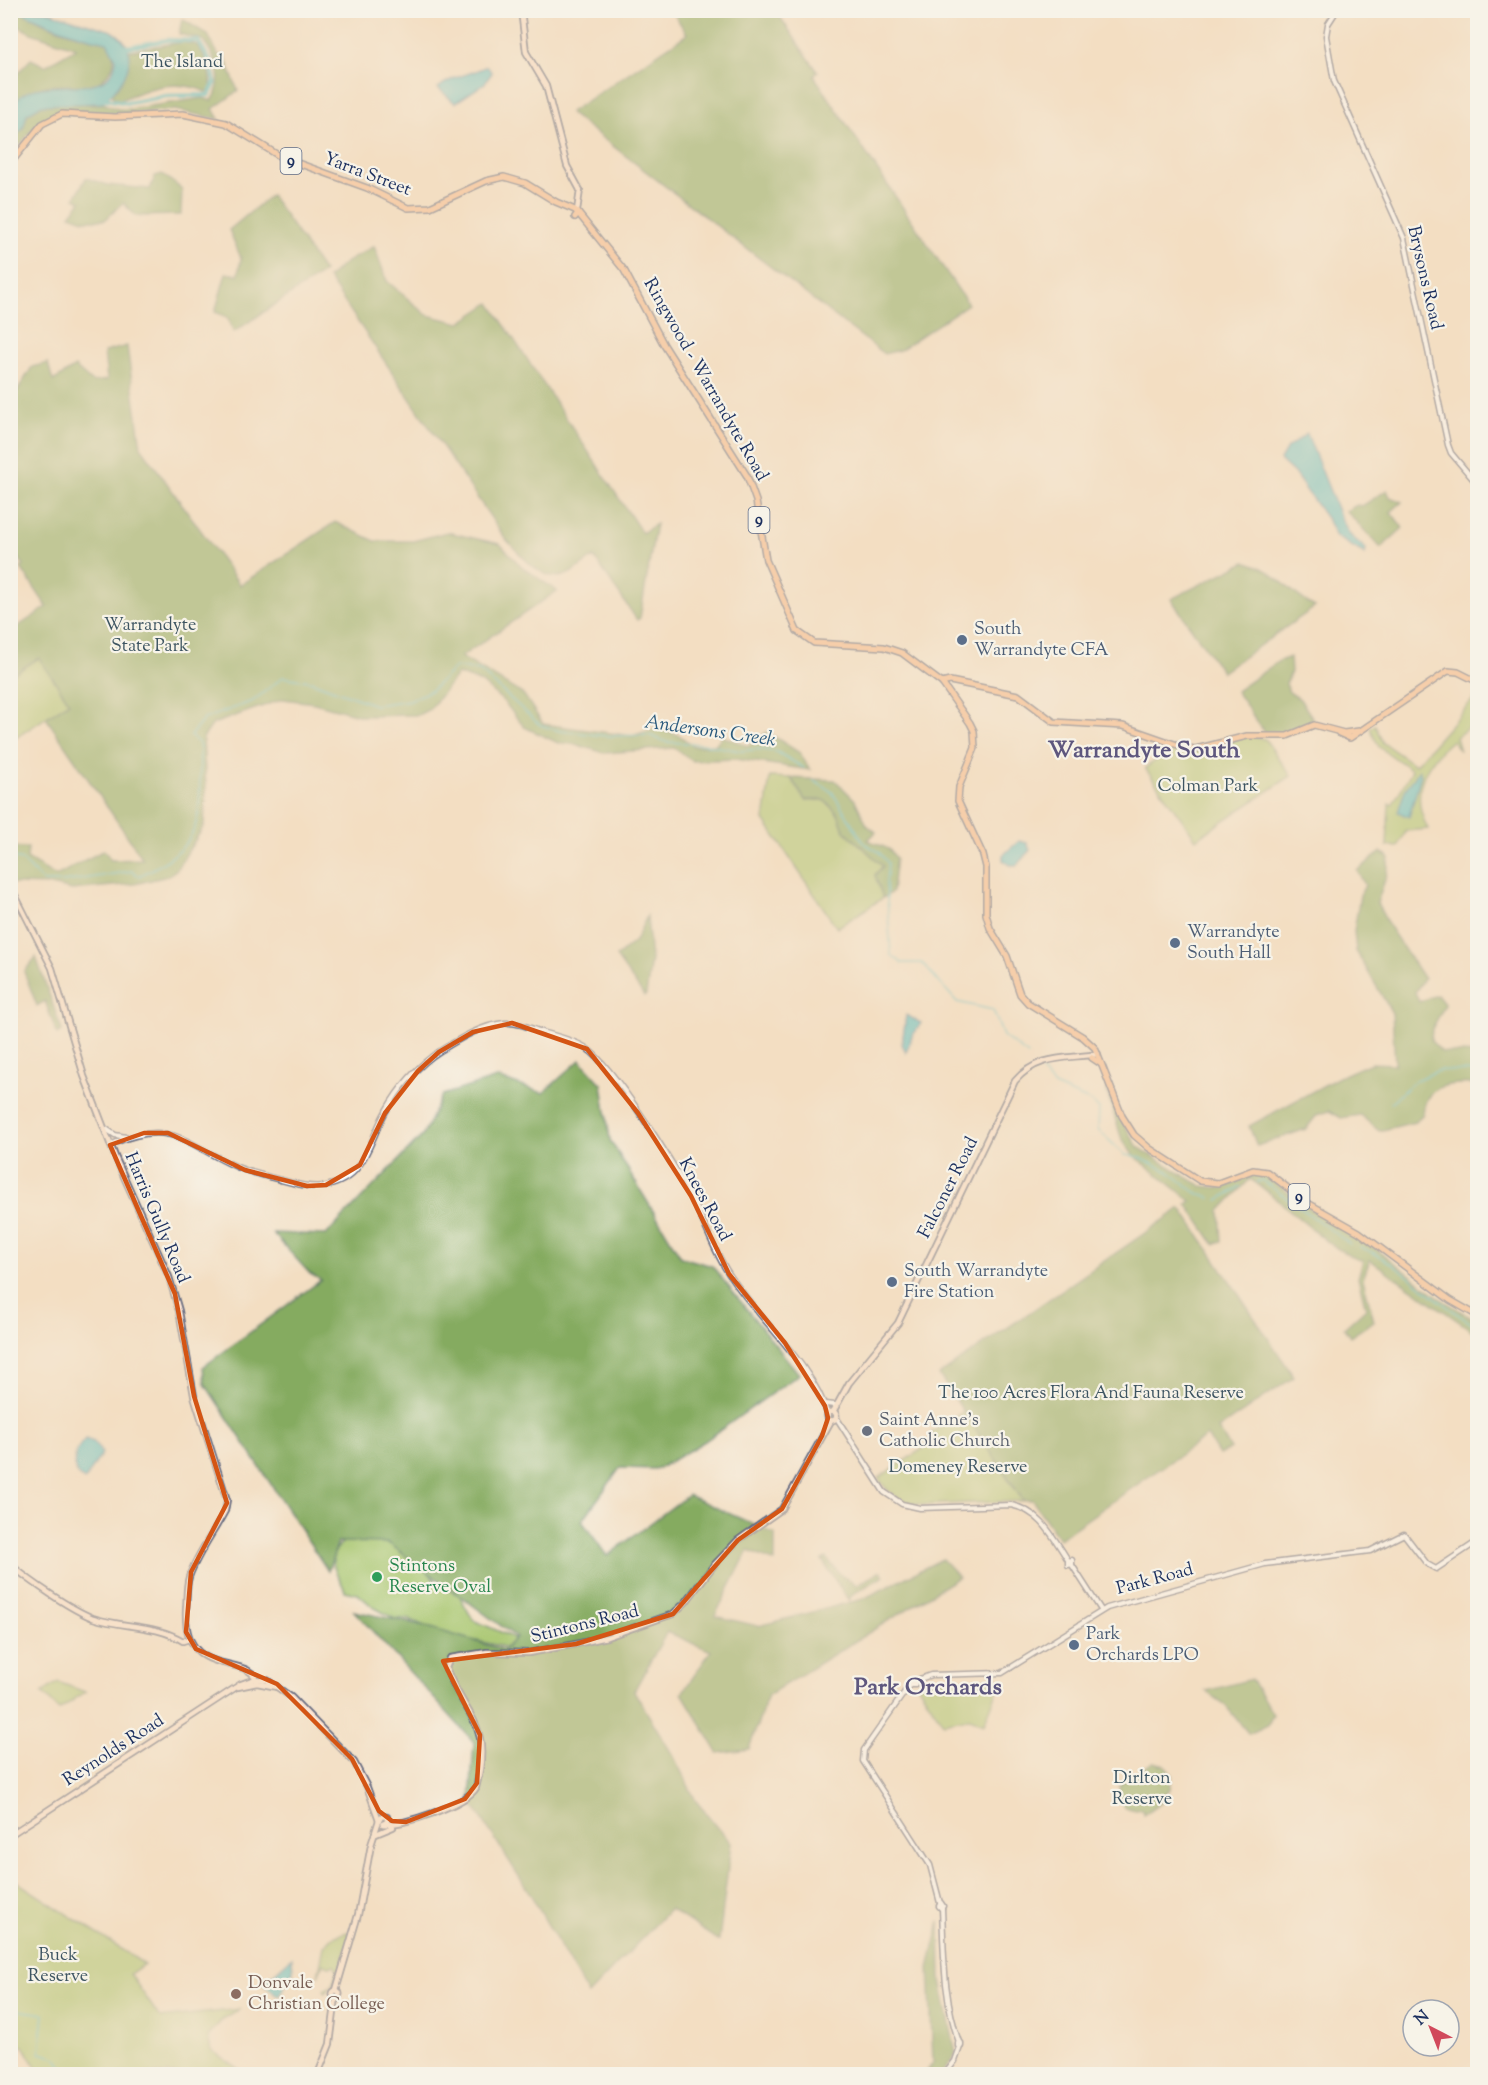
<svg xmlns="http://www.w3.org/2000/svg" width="1488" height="2085" font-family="'Sorts Mill Goudy',serif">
  <rect width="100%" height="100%" fill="#f7f3e8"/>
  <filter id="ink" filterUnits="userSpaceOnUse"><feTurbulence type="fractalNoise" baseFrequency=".0167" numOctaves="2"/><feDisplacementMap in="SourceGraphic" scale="12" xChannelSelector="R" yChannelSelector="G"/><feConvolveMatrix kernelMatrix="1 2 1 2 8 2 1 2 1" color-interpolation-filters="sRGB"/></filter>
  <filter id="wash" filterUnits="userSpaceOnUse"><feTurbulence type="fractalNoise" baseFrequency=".008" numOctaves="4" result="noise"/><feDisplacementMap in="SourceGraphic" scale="24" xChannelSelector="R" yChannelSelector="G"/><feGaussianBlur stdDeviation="1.35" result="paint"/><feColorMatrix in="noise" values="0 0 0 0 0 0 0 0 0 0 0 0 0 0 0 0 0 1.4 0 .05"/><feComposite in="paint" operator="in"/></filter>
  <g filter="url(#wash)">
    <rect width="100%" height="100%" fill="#f3dec2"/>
    <g fill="#a7c66e" stroke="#617a66" stroke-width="1.5">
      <path d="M 39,657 L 69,702 L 11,741 L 11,676 Z"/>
      <path d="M 1477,695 L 1477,721 L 1456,737 L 1460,751 L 1453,740 C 1424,763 1409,793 1428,829 L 1406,831 L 1398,847 L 1387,846 L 1389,803 L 1392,805 L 1412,770 L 1379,747 L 1370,728 L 1375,725 L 1383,743 L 1415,765 Z"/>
      <path d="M 1247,736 L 1265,739 L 1291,776 L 1196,839 L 1145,768 L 1175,747 L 1189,750 Z"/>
      <path d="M 770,777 L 791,778 L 805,800 L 824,800 L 838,814 L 844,830 L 883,866 L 875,875 L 883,898 L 837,928 L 764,820 Z"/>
      <path d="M 964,1411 L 1023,1501 L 921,1505 C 901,1502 889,1495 878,1478 L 936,1440 L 931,1433 Z"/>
      <path d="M 355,1537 L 388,1543 L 416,1555 L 438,1585 L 459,1595 L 473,1620 L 519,1640 L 509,1648 L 444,1634 L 408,1619 L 395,1619 L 373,1607 L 358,1594 L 345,1591 C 342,1582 334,1571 333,1563 C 332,1549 344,1538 355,1537 Z"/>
      <path d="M 999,1679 L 1002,1680 L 984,1724 L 969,1718 L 943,1723 L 918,1686 L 928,1680 Z"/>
      <path d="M 58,1682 L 85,1692 L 59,1710 L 42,1693 Z"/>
      <path d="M 11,1878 L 144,1964 L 130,1974 L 160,2018 L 241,2009 L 221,2021 L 208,2037 L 211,2050 L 246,2074 L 40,2074 L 24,2046 L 17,2045 L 11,2050 Z"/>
      <path d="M 347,1932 L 350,1933 C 347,1947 337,1987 325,1993 L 324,1990 L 332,1986 L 337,1970 L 335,1965 L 329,1966 L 323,1963 L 318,1976 L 324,1946 L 333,1937 Z"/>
    </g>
    <g fill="#85ab61" stroke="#506d60" stroke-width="1.5">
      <path d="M 11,11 C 24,11 34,19 46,24 C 66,33 86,38 107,41 C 120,63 114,68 97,85 C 56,89 35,74 11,116 C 11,82 6,84 31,59 L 45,66 L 76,48 L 31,33 L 11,22 Z"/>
      <path d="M 672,11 L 776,11 L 818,72 L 814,76 L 968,304 L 900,350 L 884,354 L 571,114 L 570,112 L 687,34 Z"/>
      <path d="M 182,19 L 208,35 L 219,56 L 224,55 L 238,91 L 213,109 L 219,119 L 174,110 L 120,114 L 78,111 L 55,113 L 37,124 L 15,151 L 11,153 L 11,139 L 22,129 L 27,114 L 42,105 L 78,102 L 94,105 L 102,103 L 118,109 L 130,109 L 203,98 L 212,101 C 225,81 217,58 203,40 L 179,34 Z"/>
      <path d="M 183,42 L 197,45 C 208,58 209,72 212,89 L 206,92 C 176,78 149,88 120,100 L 114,98 L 112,94 C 124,80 127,70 128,51 Z"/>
      <path d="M 162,174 L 182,189 L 181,215 L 136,216 L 123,203 L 105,220 L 84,220 L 70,215 L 81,201 L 75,198 L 86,178 L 108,185 L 150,189 L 155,176 Z"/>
      <path d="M 271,195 L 324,272 L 234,332 L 227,317 L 215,312 L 226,273 L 238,275 L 241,258 L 229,230 Z"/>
      <path d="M 374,246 L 387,281 L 427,315 L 460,323 L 490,303 L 642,533 L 656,524 L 640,618 L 637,620 L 594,557 C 585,562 576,571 566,575 C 543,585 517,551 504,537 L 328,278 L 345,263 Z"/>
      <path d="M 127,346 L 141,447 L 240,585 L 335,522 L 375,541 L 413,541 L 447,532 L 500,544 L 522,567 L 557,591 L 461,657 L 524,695 L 543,724 L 632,736 L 657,728 L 679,735 L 693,746 L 715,745 L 722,736 L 748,746 L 767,732 L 800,753 L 810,770 L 735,759 L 692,761 L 674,748 L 605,753 L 574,744 L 558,743 L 524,727 L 504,702 L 482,683 L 458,674 L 430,709 L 418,715 L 362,716 L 314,703 L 283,699 L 213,724 L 203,738 L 206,788 L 204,826 L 177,869 L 168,876 L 135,884 L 72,890 L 50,885 L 13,884 L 11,881 L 11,847 L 28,848 L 27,859 L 56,876 L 104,850 L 111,860 L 143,859 L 46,718 L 69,702 L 39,658 L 10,676 L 11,631 L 47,607 L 21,568 L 24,565 L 15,554 L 11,560 L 11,393 L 14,396 L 32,367 L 48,363 L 53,381 L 75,367 L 92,382 L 107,380 L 104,352 Z"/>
      <path d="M 1387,490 L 1390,497 L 1402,502 L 1391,512 L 1403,528 L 1381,548 L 1346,511 L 1357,505 L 1362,506 Z"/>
      <path d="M 1245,562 C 1272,566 1291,595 1315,607 L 1222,672 L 1171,599 Z"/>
      <path d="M 1290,657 L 1291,672 L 1286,683 L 1289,692 L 1300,699 L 1314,720 L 1285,733 L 1264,732 L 1236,691 L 1279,661 Z"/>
      <path d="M 791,778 L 835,780 L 855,800 L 867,825 L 876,832 L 868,840 L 889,849 L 896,858 L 892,892 L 883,898 L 875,875 L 883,866 L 844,830 L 838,814 L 824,800 L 805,800 Z"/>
      <path d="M 1381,852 L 1389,857 L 1387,874 L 1377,903 L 1390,928 L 1424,979 L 1415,992 L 1419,1002 L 1437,995 L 1445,1005 L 1432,1029 L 1431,1041 L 1442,1052 L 1477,1054 L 1477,1084 C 1452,1083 1425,1083 1423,1114 L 1415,1122 L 1379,1131 L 1360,1115 L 1341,1118 L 1329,1111 L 1317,1115 L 1306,1129 L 1257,1146 L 1249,1126 L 1339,1077 L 1371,1063 L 1395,1064 L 1392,1013 L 1356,951 L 1354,931 L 1360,895 L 1365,885 L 1357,871 Z"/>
      <path d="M 647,916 L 651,960 L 646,995 L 644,996 L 616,957 L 635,941 Z"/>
      <path d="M 36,957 L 62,1031 L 57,1034 L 45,1001 L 37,1006 L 24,972 Z"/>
      <path d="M 580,1060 L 602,1084 L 610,1140 L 681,1257 L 712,1266 L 799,1374 L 705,1441 L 658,1469 L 620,1468 L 582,1521 L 607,1556 L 688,1495 L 775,1534 L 775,1562 L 748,1551 L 715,1616 L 758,1626 L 863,1599 L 942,1559 L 959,1577 L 768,1695 L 749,1749 L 718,1753 L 682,1693 L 711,1651 L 667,1632 L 634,1691 L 674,1757 L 696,1801 L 731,1843 L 719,1941 L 670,1909 L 588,1995 L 529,1892 L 470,1800 L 474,1742 L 354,1611 L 421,1625 L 504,1650 L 516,1637 L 388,1543 L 338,1542 L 328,1571 L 205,1384 L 203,1367 L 321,1280 L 310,1274 L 273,1233 L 326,1235 L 423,1135 L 442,1095 L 497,1078 L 543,1093 Z"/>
      <path d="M 1105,1086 L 1119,1116 L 1138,1147 L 1193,1181 L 1202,1186 L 1221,1188 L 1255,1174 L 1267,1177 L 1311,1209 L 1371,1245 L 1444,1301 L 1477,1321 L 1477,1334 L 1370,1260 L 1363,1279 L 1374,1321 L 1350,1337 L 1344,1328 L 1366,1308 L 1358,1278 L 1363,1260 C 1338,1259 1277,1195 1250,1179 L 1220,1211 L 1222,1241 L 1214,1244 L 1187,1204 L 1191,1201 L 1133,1155 L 1121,1137 Z"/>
      <path d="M 1181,1208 L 1294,1377 L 1218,1429 L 1231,1449 L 1219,1455 L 1207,1436 L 1059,1539 L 1032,1500 L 1023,1500 L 939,1375 Z"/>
      <path d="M 826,1558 L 842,1576 L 857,1585 L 881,1571 L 884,1576 L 851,1595 L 849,1601 L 822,1560 Z"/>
      <path d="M 1251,1679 L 1273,1714 L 1268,1725 L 1249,1734 L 1224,1704 L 1206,1691 Z"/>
      <path d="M 1153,1762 L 1165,1765 L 1172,1776 L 1170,1789 L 1160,1797 L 1163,1802 L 1144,1814 L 1143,1809 L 1136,1810 L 1124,1807 L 1118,1796 L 1120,1784 Z"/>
      <path d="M 940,1922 L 941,1981 L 956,2054 L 941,2074 L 924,2074 L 933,2063 L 929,1968 Z"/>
    </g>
    <g fill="#4fbdc5" stroke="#357692" stroke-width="1.5">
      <path d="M 19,11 L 46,11 L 112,31 C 146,51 124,84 102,103 L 42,105 L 27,114 L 23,129 L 11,139 C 10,132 9,123 10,115 C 22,60 111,112 116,59 L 107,42 C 76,36 48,25 19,11 Z"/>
      <path d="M 487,66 L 492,73 L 484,84 L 455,103 L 438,88 C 452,76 470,75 487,66 Z"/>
      <path d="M 1307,434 L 1340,516 L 1350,535 L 1366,549 L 1365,554 L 1336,537 L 1328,521 L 1294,473 L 1280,460 L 1287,448 Z"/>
      <path d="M 1419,770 L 1421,775 L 1409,817 L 1398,812 L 1405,790 Z"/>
      <path d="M 1019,841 L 1027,843 L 1030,850 L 1017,865 L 1010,865 L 1003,860 L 1003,855 Z"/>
      <path d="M 906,1015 L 921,1023 L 912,1036 L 906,1053 L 902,1044 Z"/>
      <path d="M 86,1439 L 94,1442 L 102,1453 L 85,1480 C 69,1473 73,1449 86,1439 Z"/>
      <path d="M 292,1957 L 293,1972 L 279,1996 L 262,1984 Z"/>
    </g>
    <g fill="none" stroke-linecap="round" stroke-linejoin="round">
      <g stroke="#4fbdc5" stroke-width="1.5">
        <path d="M 813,780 L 832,792 L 864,843 L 879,852 L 888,863 L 886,883 L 891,955 L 902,963 L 922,963 L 957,1002 L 993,1010 L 1003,1036 L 1028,1055"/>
        <path d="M 10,857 L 22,860 L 43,882 L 64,882 L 132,871 L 139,876 C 208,843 199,819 200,750 L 199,743 L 190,736 L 204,719 L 253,701 L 283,677 L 310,681 L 375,705 L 410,700 L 432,690 L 455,667 L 480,671 L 540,725 L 560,731 L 607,736 L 649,735 L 666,742 L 704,744 L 741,751 L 759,749 L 777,752 L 804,768"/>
        <path d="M 1041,1071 L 1054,1086 L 1092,1102 L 1099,1109 L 1098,1130 L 1125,1155 L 1139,1157 L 1169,1172 L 1198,1194 L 1211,1198"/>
        <path d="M 1390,1103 L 1416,1080 L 1440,1070 L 1478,1072"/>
        <path d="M 1257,1182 L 1262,1180 L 1350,1244"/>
        <path d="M 1218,1200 L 1241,1187"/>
        <path d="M 1360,1247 C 1399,1261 1439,1306 1478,1327"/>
        <path d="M 10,2019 L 17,2010 L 44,2014 L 40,2053 L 57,2058 L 67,2074"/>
      </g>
      <path stroke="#4fbdc5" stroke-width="4.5" d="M 100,98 L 128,103 L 166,96 L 209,95 L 215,83 L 210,61 L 198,41 L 167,40 L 122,48"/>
    </g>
  </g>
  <g filter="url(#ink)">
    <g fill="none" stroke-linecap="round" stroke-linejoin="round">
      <defs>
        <g id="tertiary">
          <path d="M 1337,10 L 1328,24 L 1326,36 L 1334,81 L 1404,238 L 1448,445 L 1451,453 L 1478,485"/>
          <path d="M 106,1129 L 115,1135 L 126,1137"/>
          <path d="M 110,1145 C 172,1117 185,1144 237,1167 C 251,1173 266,1176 281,1180 C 296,1184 310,1188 326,1186 C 366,1179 369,1140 386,1111 C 398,1089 419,1064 440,1051 C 459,1039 482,1025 504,1023 C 516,1022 528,1027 539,1031 C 554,1036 573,1039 586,1048 C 614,1066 674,1165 691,1197 C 705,1222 713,1250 729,1274 C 758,1319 812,1363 828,1415"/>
          <path d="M 825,1404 L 835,1405"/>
          <path d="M 836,1417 L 884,1492 L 902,1504 L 920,1508 L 1011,1505 C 1041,1511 1053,1537 1068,1560"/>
          <path d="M 1072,1560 L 1072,1564 L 1068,1565 L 1068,1561 Z"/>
          <path d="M 1072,1565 L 1101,1610"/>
          <path d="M 914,1681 L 931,1675 L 1002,1673 L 1107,1608 L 1265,1564 L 1370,1551 L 1404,1534 L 1427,1564 L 1436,1569 L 1478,1541"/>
          <path d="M 915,1681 L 915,1685 L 912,1685 L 911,1682 Z"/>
          <path d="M 911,1683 L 864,1750 L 863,1761 L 930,1865 L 940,1903"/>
          <path d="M 941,1903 L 943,1906 L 941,1908 L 939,1906 Z"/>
          <path d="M 942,1908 C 944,1955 943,1998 959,2042"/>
          <rect x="958" y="2043" width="3" height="3"/>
          <path d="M 945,2074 L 955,2061 L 960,2047"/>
        </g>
        <g id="secondary">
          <path d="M 521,10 L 526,52 L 546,86 L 567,166 L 580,190 L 577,211"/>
          <path d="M 10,885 L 52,968 L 84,1076 L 116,1159 L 169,1277 L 179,1311 L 194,1396 L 227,1500 L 225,1511 C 214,1532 197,1554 189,1577 C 186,1587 187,1598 186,1609 C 182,1683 252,1651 257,1683"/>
          <circle cx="832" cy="1416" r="4.5"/>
          <path d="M 833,1412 L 849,1383 L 898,1323 L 1015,1081 C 1038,1054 1067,1059 1098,1054"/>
          <path d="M 11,1565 C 30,1581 70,1609 93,1618 C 123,1628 155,1624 183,1641 L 189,1639"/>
          <path d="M 238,1687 L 257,1683 L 277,1687"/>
          <path d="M 379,1820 L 382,1816 L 387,1817 L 387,1822 L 383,1824"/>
          <path d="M 383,1824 C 401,1827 467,1804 476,1788 C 493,1723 466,1719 446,1668 L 450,1658 L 487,1652 L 529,1653 L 576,1644 L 607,1637 L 673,1614 L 686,1602 L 714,1565 L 738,1540 L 782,1509 L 831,1421"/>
          <path d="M 376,1834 L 393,1827"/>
          <path d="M 10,1835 L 241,1684 L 255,1679 L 267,1680 L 291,1697 L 354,1762 L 367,1787 L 379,1820"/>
          <path d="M 336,1990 L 358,1915 L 371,1845 L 379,1820"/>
          <circle cx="336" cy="1994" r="3.5"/>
          <path d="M 318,2074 L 330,2044 L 336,1997"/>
        </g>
        <g id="primary">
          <path d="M 10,164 L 42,124 L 62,114 L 115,117 L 183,114 L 226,123 L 281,157 L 367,188 L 408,208 L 430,207 L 486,181 L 504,177 L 525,183 L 556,202 L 575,210 L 578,213 L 575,217"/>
          <path d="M 578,213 L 624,270 L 664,345 L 747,476 L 756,501 L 766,560 L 797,631 L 814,643 L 884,647 L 902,653 L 942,683 L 970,723 L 974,731 L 975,748 L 959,787 L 958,801 L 983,855 L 986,867 L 986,914 L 990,928 L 1007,956 L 1020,994 L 1028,1003 L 1083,1037 L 1095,1048 L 1122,1116 L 1134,1135 L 1149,1148 L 1200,1181 L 1218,1183 L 1253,1170 L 1267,1172 L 1306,1202 L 1359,1232 L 1450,1300 L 1478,1316"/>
          <path d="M 942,683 L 950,681 L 1018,695 L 1054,722 L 1123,726 L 1186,748 L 1196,749 L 1247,736 L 1287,736 L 1314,725 L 1344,733 L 1359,731"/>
          <path d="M 1339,733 L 1350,738 L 1448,671 L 1458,672 L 1478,682"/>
          <path d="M 1092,1058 L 1101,1064"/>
        </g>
      </defs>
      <use href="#tertiary" stroke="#676c81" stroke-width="7"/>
      <use href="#secondary" stroke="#676c81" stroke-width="8"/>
      <use href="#primary" stroke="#676c81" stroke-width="8"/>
      <use href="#tertiary" stroke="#fff" stroke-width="4"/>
      <use href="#secondary" stroke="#fde4d1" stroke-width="4.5"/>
      <use href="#primary" stroke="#fabb8c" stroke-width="5"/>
    </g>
  </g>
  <path d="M0 0H1488V2085H0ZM 512,1023 L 587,1049 L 638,1113 L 691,1196 L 729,1274 L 785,1343 L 825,1406 L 828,1418 L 822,1436 L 782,1509 L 738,1540 L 673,1614 L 576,1644 L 443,1661 L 480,1735 L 477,1783 L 465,1799 L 406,1822 L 392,1821 L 379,1811 L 352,1759 L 277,1684 L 196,1649 L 186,1632 L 191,1572 L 227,1503 L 194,1396 L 175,1294 L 110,1145 L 144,1133 L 168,1133 L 245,1170 L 307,1186 L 326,1185 L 360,1165 L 385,1113 L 418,1071 L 439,1052 L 473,1032 Z" fill="#f3dec2" fill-opacity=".55" fill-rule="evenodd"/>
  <path fill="none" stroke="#d45514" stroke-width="4.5" stroke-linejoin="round" d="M 512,1023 L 587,1049 L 638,1113 L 691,1196 L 729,1274 L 785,1343 L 825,1406 L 828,1418 L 822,1436 L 782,1509 L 738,1540 L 673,1614 L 576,1644 L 443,1661 L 480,1735 L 477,1783 L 465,1799 L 406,1822 L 392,1821 L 379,1811 L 352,1759 L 277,1684 L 196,1649 L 186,1632 L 191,1572 L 227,1503 L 194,1396 L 175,1294 L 110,1145 L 144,1133 L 168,1133 L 245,1170 L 307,1186 L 326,1185 L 360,1165 L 385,1113 L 418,1071 L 439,1052 L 473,1032 Z"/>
  <g fill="#5c6f8a" stroke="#f7f3e8" stroke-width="2">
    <circle cx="962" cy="640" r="6"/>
    <circle cx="1175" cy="943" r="6"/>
    <circle cx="892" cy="1282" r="6"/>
    <circle cx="1074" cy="1645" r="6"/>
  </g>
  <circle fill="#6b7280" stroke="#f7f3e8" stroke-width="2" cx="867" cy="1431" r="6"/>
  <circle fill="#2e9e5b" stroke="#f7f3e8" stroke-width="2" cx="377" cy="1577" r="6"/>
  <circle fill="#8d6e63" stroke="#f7f3e8" stroke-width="2" cx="236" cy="1994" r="6"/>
  <g text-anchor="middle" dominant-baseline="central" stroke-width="4.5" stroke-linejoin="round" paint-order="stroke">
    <g fill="#f7f3e8" stroke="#5d6a87" stroke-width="1.5">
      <rect x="280.5" y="148" width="21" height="26" rx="4.5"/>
      <rect x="748.5" y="507" width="21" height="26" rx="4.5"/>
      <rect x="1288.5" y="1184" width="21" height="26" rx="4.5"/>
    </g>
    <g font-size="16" font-weight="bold" fill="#1b2f5e">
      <text x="291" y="161">9</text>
      <text x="759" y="520">9</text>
      <text x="1299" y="1197">9</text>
    </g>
    <g font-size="18" fill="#3e5562" stroke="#f7f3e8">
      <text x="182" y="63">The Island</text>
      <text x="150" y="626">Warrandyte<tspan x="150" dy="21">State Park</tspan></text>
      <text x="1208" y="787">Colman Park</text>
      <text x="1091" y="1394">The 100 Acres Flora And Fauna Reserve</text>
      <text x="958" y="1468">Domeney Reserve</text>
      <text x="1142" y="1779">Dirlton<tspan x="1142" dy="21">Reserve</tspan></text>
      <text x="58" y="1956">Buck<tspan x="58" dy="21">Reserve</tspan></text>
    </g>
    <g font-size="18" fill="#1b2f5e" stroke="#f7f3e8">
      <text transform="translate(367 175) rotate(21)">Yarra Street</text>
      <text transform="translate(1424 278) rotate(77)">Brysons Road</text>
      <text transform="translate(705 380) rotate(60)">Ringwood - Warrandyte Road</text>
      <text transform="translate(949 1188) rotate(-63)">Falconer Road</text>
      <text transform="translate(704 1200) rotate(62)">Knees Road</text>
      <text transform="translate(156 1218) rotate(67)">Harris Gully Road</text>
      <text transform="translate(1155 1580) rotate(-15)">Park Road</text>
      <text transform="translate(585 1625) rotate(-14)">Stintons Road</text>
      <text transform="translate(114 1751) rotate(-33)">Reynolds Road</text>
    </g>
    <g font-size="18" fill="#4e5e75" stroke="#f7f3e8" text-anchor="start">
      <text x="974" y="630">South<tspan x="974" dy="21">Warrandyte CFA</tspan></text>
      <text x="1187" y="933">Warrandyte<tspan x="1187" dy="21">South Hall</tspan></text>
      <text x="904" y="1272">South Warrandyte<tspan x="904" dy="21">Fire Station</tspan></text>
      <text x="1086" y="1635">Park<tspan x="1086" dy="21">Orchards LPO</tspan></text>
    </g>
    <g font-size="18" fill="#5b616d" stroke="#f7f3e8" text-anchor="start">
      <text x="879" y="1421">Saint Anne's<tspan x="879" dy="21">Catholic Church</tspan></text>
    </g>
    <g font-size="18" fill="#27864d" stroke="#f7f3e8" text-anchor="start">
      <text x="389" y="1567">Stintons<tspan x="389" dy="21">Reserve Oval</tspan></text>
    </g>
    <g font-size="18" fill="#785e54" stroke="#f7f3e8" text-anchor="start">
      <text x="248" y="1984">Donvale<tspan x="248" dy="21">Christian College</tspan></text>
    </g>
    <g font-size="20" font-style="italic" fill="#2b5a7d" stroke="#f7f3e8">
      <text transform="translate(710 732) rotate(8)">Andersons Creek</text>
    </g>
    <g font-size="24" font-weight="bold" fill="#5e577e" stroke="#f7f3e8">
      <text x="1144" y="751">Warrandyte South</text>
      <text x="928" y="1688">Park Orchards</text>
    </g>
  </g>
  <rect width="1488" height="2085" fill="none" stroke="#f7f3e8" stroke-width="36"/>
  <g transform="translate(1431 2028) rotate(318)"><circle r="28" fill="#f7f3e8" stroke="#9fa5b1" stroke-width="1.5"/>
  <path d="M0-4.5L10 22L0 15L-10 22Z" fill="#d1495b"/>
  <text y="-9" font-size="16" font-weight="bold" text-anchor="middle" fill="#1b2f5e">N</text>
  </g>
</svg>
